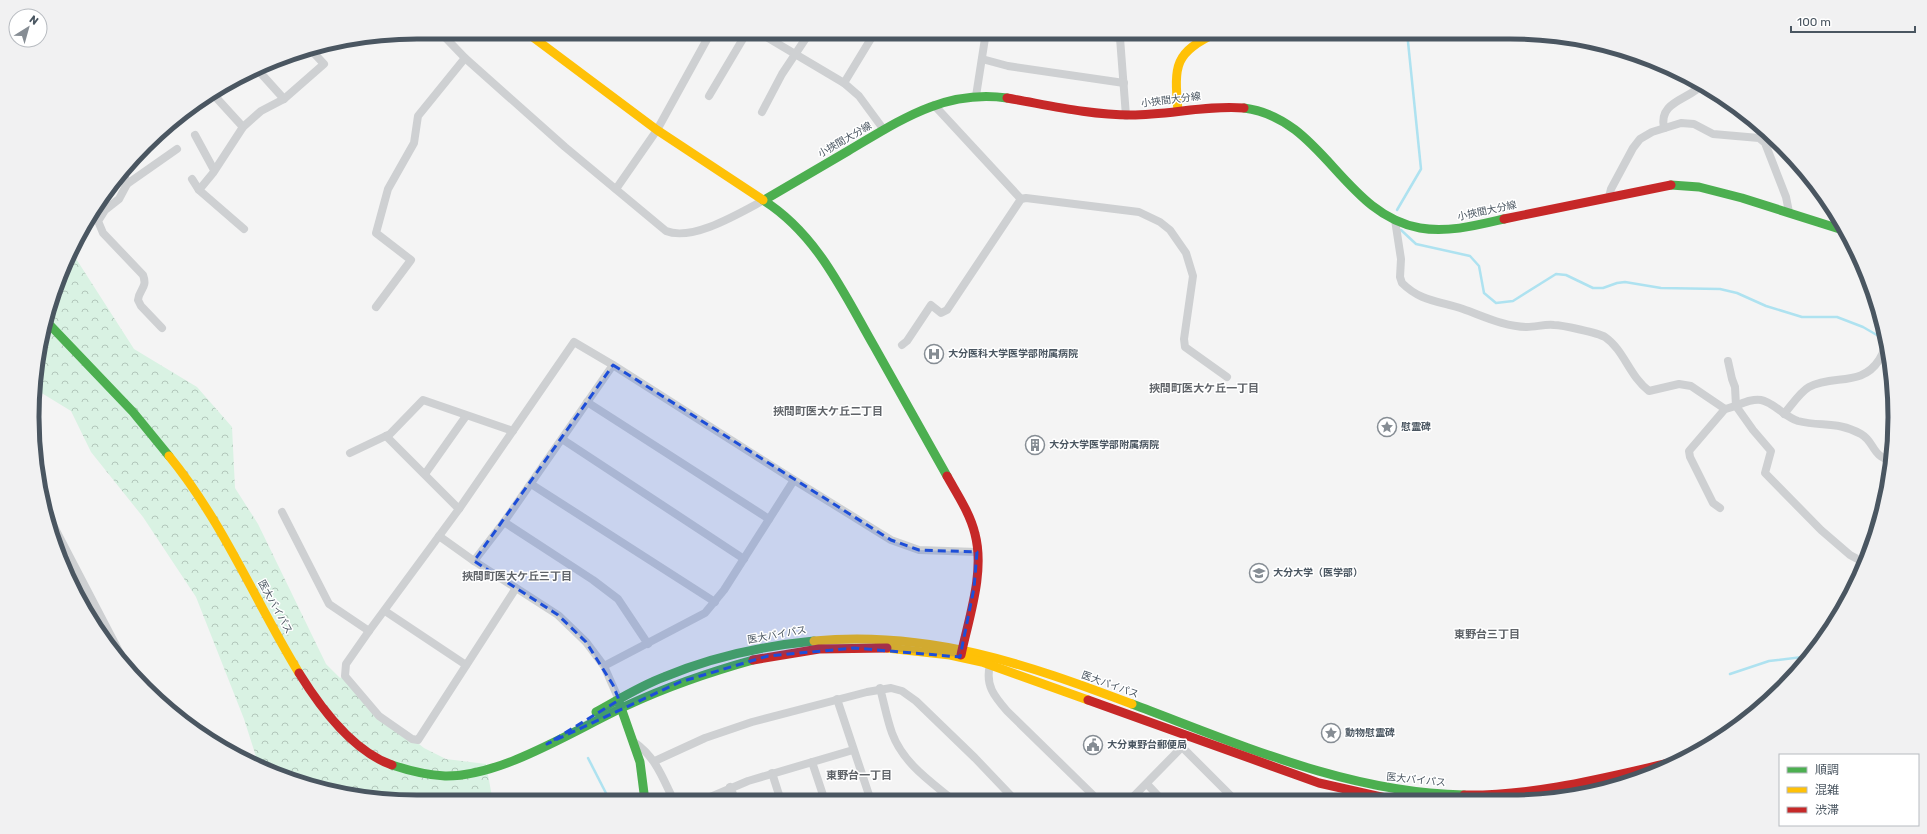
<svg xmlns="http://www.w3.org/2000/svg" width="1927" height="834" font-family="Rubik,'Noto Sans JP',sans-serif">
  <defs>
    <pattern id="forest-crowns" width="20" height="18" patternUnits="userSpaceOnUse"><rect width="20" height="18" fill="#d9f2e3"/><path d="M2 6a3 3 0 1 1 6 0M12 15a3 3 0 1 1 6 0" fill="none" stroke="#b2c7bb"/></pattern>
  </defs>
  <rect width="100%" height="100%" fill="#f4f4f4"/>
  <path fill="url(#forest-crowns)" d="M 73,254 L 134,349 L 197,387 L 232,427 L 235,488 L 258,524 L 326,664 L 340,678 L 345,676 L 361,698 L 424,748 L 446,759 L 486,764 L 493,802 L 417,802 L 293,781 L 259,766 L 244,719 L 196,597 L 143,517 L 91,452 L 71,411 L 35,389 L 39,342 Z"/>
  <g fill="none" stroke-linecap="round" stroke-linejoin="round">
    <g stroke="#aee2f0" stroke-width="2.5">
      <path d="M 1397,210 L 1421,169 L 1407,32"/>
      <path d="M 1401,230 L 1416,244 L 1470,256 L 1479,266 L 1484,293 L 1496,303 L 1513,301 L 1556,274 L 1566,275 L 1593,288 L 1603,288 L 1617,283 L 1625,282 L 1661,288 L 1720,289 L 1737,293 L 1766,306 L 1802,317 L 1837,317 L 1863,327 L 1882,338"/>
      <path d="M 1730,674 L 1769,661 L 1811,656"/>
      <path d="M 588,758 L 610,801"/>
    </g>
    <g stroke="#ced0d2" stroke-width="8">
      <path d="M 440,32 L 465,58 L 565,147 L 666,231 C 693,242 741,212 766,199"/>
      <path d="M 758,32 L 844,83 L 859,96 L 884,130"/>
      <path d="M 968,32 L 985,35"/>
      <path d="M 1084,32 L 1120,38 L 1126,116"/>
      <path d="M 982,59 L 1008,66 L 1124,83"/>
      <path d="M 257,69 L 284,99"/>
      <path d="M 844,83 L 875,32"/>
      <path d="M 212,93 L 243,127"/>
      <path d="M 709,96 L 747,32"/>
      <path d="M 976,96 L 986,32"/>
      <path d="M 934,105 L 1021,199"/>
      <path d="M 762,112 L 782,74 L 810,32"/>
      <path d="M 1664,128 C 1658,101 1689,100 1703,84"/>
      <path d="M 195,135 L 214,170"/>
      <path d="M 124,175 L 127,184 L 119,199 L 105,210 L 98,221 L 103,233 L 143,275 C 148,288 139,289 138,300 L 141,306 L 162,328"/>
      <path d="M 192,179 L 199,190 L 244,229"/>
      <path d="M 127,184 L 177,149"/>
      <path d="M 616,189 L 657,130 L 711,32"/>
      <path d="M 199,190 L 213,173 L 243,127 L 261,111 L 284,99 L 324,64 L 311,50"/>
      <path d="M 1609,197 L 1611,189 L 1633,148 L 1640,139 L 1652,132 L 1681,123 L 1694,124 L 1713,134 L 1759,138 L 1765,143 L 1786,197 L 1789,212"/>
      <path d="M 1395,220 L 1401,259 L 1400,277 L 1402,283 C 1421,302 1440,301 1463,309 C 1483,316 1505,327 1527,327 C 1536,327 1545,324 1554,325 C 1562,325 1598,333 1605,337 C 1624,350 1630,377 1649,391 L 1679,384 L 1691,386 L 1725,409 C 1737,407 1749,398 1761,400 C 1773,402 1785,417 1798,421 C 1821,427 1838,421 1861,434 C 1875,442 1871,456 1892,461"/>
      <path d="M 1877,304 L 1875,308 L 1881,314"/>
      <path d="M 376,307 L 411,260 L 376,233 L 388,189 L 414,143 L 418,116 L 465,58"/>
      <path d="M 902,345 L 907,341 L 931,305 L 941,313 L 947,310 L 1021,199 L 1026,198 L 1139,212 L 1160,222 L 1170,230 L 1186,253 L 1193,276 L 1184,339 L 1185,347 L 1227,377"/>
      <path d="M 1728,361 L 1732,379 L 1735,387 L 1736,406 L 1753,430 L 1771,451 L 1765,473 L 1821,530 L 1850,555 L 1863,562"/>
      <path d="M 587,402 L 769,519"/>
      <path d="M 1784,414 C 1791,406 1800,392 1809,387 C 1833,374 1862,387 1879,360 C 1885,351 1886,344 1883,334 L 1884,332"/>
      <path d="M 386,436 L 459,509"/>
      <path d="M 562,439 L 744,559"/>
      <path d="M 350,453 L 390,434 L 423,400 L 513,431"/>
      <path d="M 425,474 L 466,416"/>
      <path d="M 531,484 L 715,602"/>
      <path d="M 1720,508 L 1713,503 L 1690,457 L 1689,451 L 1725,409"/>
      <path d="M 282,512 L 329,604 L 369,631"/>
      <path d="M 48,515 L 121,655"/>
      <path d="M 504,522 L 593,580 L 618,599 L 648,644"/>
      <path d="M 439,536 L 474,561 L 558,615 L 586,642 L 604,666 L 619,700"/>
      <path d="M 474,561 L 504,522 L 613,365"/>
      <path d="M 516,588 L 418,740 L 412,739 L 379,716 L 345,676 L 346,664 L 369,631 L 459,509 L 574,342 L 613,365 L 794,480 L 891,540 L 919,550 L 977,552"/>
      <path d="M 385,611 L 466,665"/>
      <path d="M 990,665 C 985,685 994,696 1007,711 L 1098,800"/>
      <path d="M 604,666 L 705,613 L 724,590 L 794,480"/>
      <path d="M 880,688 C 884,703 887,719 892,733 C 903,763 930,781 953,800"/>
      <path d="M 837,699 L 871,801"/>
      <path d="M 634,742 C 656,757 663,779 674,801"/>
      <path d="M 655,761 L 705,738 L 752,722 L 867,692 L 891,688 L 902,691 L 916,701 L 975,758 L 1015,800"/>
      <path d="M 812,762 L 825,801"/>
      <path d="M 772,773 L 781,801"/>
      <path d="M 1147,784 L 1162,800"/>
      <path d="M 730,787 L 736,801"/>
      <path d="M 1130,800 L 1182,747 L 1235,800"/>
      <path d="M 701,801 L 748,781 L 853,750"/>
    </g>
    <g stroke="#4caf50" stroke-width="9">
      <path d="M 1244,108 C 1323,118 1343,214 1420,228 C 1448,233 1478,225 1504,219"/>
      <path d="M 1671,185 L 1699,187 L 1742,198 L 1846,231"/>
      <path d="M 766,199 C 793,183 821,167 848,151 C 899,121 944,89 1007,98"/>
      <path d="M 763,200 C 817,234 843,292 874,346 C 898,389 923,433 947,476"/>
      <path d="M 47,322 L 133,412 L 169,456"/>
      <path d="M 619,702 L 640,762 L 645,801"/>
      <path d="M 1132,704 C 1239,744 1348,793 1464,795"/>
      <path d="M 596,712 C 618,700 640,686 664,677 C 712,657 762,646 814,641"/>
      <path d="M 392,765 C 410,771 426,775 445,776 C 502,777 576,729 628,705 C 669,686 710,672 753,660"/>
    </g>
    <g stroke="#ffc107" stroke-width="9">
      <path d="M 526,32 L 657,130 L 763,200"/>
      <path d="M 1178,111 C 1174,64 1174,53 1218,32"/>
      <path d="M 169,456 C 223,522 255,601 299,673"/>
      <path d="M 814,641 C 929,630 1026,664 1132,704"/>
      <path d="M 887,648 L 950,655 L 982,662 L 1088,700"/>
    </g>
    <g stroke="#c62828" stroke-width="9">
      <path d="M 1007,98 C 1048,105 1089,115 1131,115 C 1169,115 1206,105 1244,108"/>
      <path d="M 1504,219 L 1671,185"/>
      <path d="M 947,476 C 957,494 970,513 975,534 C 985,572 969,617 961,655"/>
      <path d="M 753,660 L 819,649 L 887,648"/>
      <path d="M 299,673 C 320,707 352,751 392,765"/>
      <path d="M 1088,700 L 1319,783 L 1390,799"/>
      <path d="M 1464,795 C 1537,796 1607,777 1678,761"/>
      <path d="M 1559,799 L 1563,798"/>
    </g>
  </g>
  <path fill="#1d4ed8" fill-opacity="0.2" stroke="#1d4ed8" stroke-width="3" stroke-dasharray="8 5" stroke-linejoin="round" d="M 613,365 L 891,540 L 919,550 L 977,552 L 974,588 L 960,657 L 854,648 L 768,656 L 680,682 L 547,744 L 619,700 L 613,685 L 586,642 L 558,615 L 474,561 Z"/>
  <defs>
    <symbol id="hospital-ring" viewBox="-11 -11 22 22"><circle r="9.5" fill="#fff" stroke="#868d94" stroke-width="1.5"/><path d="M-5-5h3v3.5h4V-5h3V5h-3V1.5h-4V5h-3Z" fill="#868d94"/></symbol>
    <symbol id="sight-ring" viewBox="-11 -11 22 22"><circle r="9.5" fill="#fff" stroke="#868d94" stroke-width="1.5"/><path d="M0-6L1.8-2.2L6-1.7L2.9 1.2L3.7 5.4L0 3.3L-3.7 5.4L-2.9 1.2L-6-1.7L-1.8-2.2Z" fill="#868d94"/></symbol>
    <symbol id="building-ring" viewBox="-11 -11 22 22"><circle r="9.5" fill="#fff" stroke="#868d94" stroke-width="1.5"/><path d="M-4-6H4V6H1V3H-1V6H-4ZM-2.5-4.3h1.7v1.8h-1.7ZM.8-4.3h1.7v1.8H.8ZM-2.5-1h1.7V.8h-1.7ZM.8-1h1.7V.8H.8Z" fill="#868d94"/></symbol>
    <symbol id="university-ring" viewBox="-11 -11 22 22"><circle r="9.5" fill="#fff" stroke="#868d94" stroke-width="1.5"/><path d="M0-5L7-2L0 1L-7-2ZM-4 1L0 2.5L4 1V4Q0 6-4 4Z" fill="#868d94"/></symbol>
    <symbol id="civic-ring" viewBox="-11 -11 22 22"><circle r="9.5" fill="#fff" stroke="#868d94" stroke-width="1.5"/><path d="M-.6-6.5H3V-4.5H.6V-3L4-1V1h2V6H-6V1h2V-1L-.6-3ZM-1.2 2.5V6h2.4V2.5Z" fill="#868d94"/></symbol>
  </defs>
  <g fill-rule="evenodd">
    <use href="#hospital-ring" x="923" y="343" width="22" height="22"/>
    <use href="#sight-ring" x="1376" y="416" width="22" height="22"/>
    <use href="#building-ring" x="1024" y="434" width="22" height="22"/>
    <use href="#university-ring" x="1248" y="562" width="22" height="22"/>
    <use href="#sight-ring" x="1320" y="722" width="22" height="22"/>
    <use href="#civic-ring" x="1082" y="734" width="22" height="22"/>
  </g>
  <g text-anchor="middle" dominant-baseline="central" stroke-width="3" stroke-linejoin="round" paint-order="stroke">
    <g font-size="10" fill="#4a5661" stroke="#fff">
      <text transform="translate(1171 100) rotate(-7)">小挾間大分線</text>
      <text transform="translate(845 140) rotate(-30)">小挾間大分線</text>
      <text transform="translate(1487 211) rotate(-12)">小挾間大分線</text>
      <text transform="translate(275 607) rotate(61)">医大バイパス</text>
      <text transform="translate(777 635) rotate(-10)">医大バイパス</text>
      <text transform="translate(1110 685) rotate(20)">医大バイパス</text>
      <text transform="translate(1416 780) rotate(6)">医大バイパス</text>
    </g>
    <g font-size="10" font-weight="bold" fill="#4a5661" stroke="#fff" text-anchor="start">
      <text x="948" y="354">大分医科大学医学部附属病院</text>
      <text x="1401" y="427">慰霊碑</text>
      <text x="1049" y="445">大分大学医学部附属病院</text>
      <text x="1273" y="573">大分大学（医学部）</text>
      <text x="1345" y="733">動物慰霊碑</text>
      <text x="1107" y="745">大分東野台郵便局</text>
    </g>
    <g font-size="11" font-weight="bold" fill="#5f6368" stroke="#fff">
      <text x="1204" y="388">挾間町医大ケ丘一丁目</text>
      <text x="828" y="411">挾間町医大ケ丘二丁目</text>
      <text x="517" y="576">挾間町医大ケ丘三丁目</text>
      <text x="1487" y="634">東野台三丁目</text>
      <text x="859" y="775">東野台一丁目</text>
    </g>
  </g>
  <path d="M0 0H1927V834H0ZM417 39H1510A378 378 0 0 1 1888 417V417A378 378 0 0 1 1510 795H417A378 378 0 0 1 39 417V417A378 378 0 0 1 417 39Z" fill="#f1f1f2" fill-rule="evenodd"/>
  <path fill="none" stroke="#4a5661" stroke-width="5" d="M417 39H1510A378 378 0 0 1 1888 417V417A378 378 0 0 1 1510 795H417A378 378 0 0 1 39 417V417A378 378 0 0 1 417 39Z"/>
  <rect x="1779" y="754" width="140" height="72" fill="#ffffff" stroke="#b7bbc0"/>
  <rect x="1787" y="767" width="20" height="6" fill="#4caf50" stroke="#b7bbc0"/>
  <text x="1815" y="774" font-size="12" fill="#4a5661">順調</text>
  <rect x="1787" y="787" width="20" height="6" fill="#ffc107" stroke="#b7bbc0"/>
  <text x="1815" y="794" font-size="12" fill="#4a5661">混雑</text>
  <rect x="1787" y="807" width="20" height="6" fill="#c62828" stroke="#b7bbc0"/>
  <text x="1815" y="814" font-size="12" fill="#4a5661">渋滞</text>
  <g transform="translate(28 28) rotate(37)"><circle r="19" fill="#ffffff" stroke="#b7bbc0"/>
  <path d="M0-3L7 15L0 10L-7 15Z" fill="#868d94"/>
  <text y="-6" font-size="11" font-weight="bold" text-anchor="middle" fill="#4a5661">N</text>
  </g>
  <path d="M1791 26v6h124v-6" fill="none" stroke="#4a5661" stroke-width="2"/>
  <text x="1797" y="26" font-size="12" fill="#4a5661" stroke="#ffffff" stroke-width="3" paint-order="stroke">100 m</text>
</svg>
